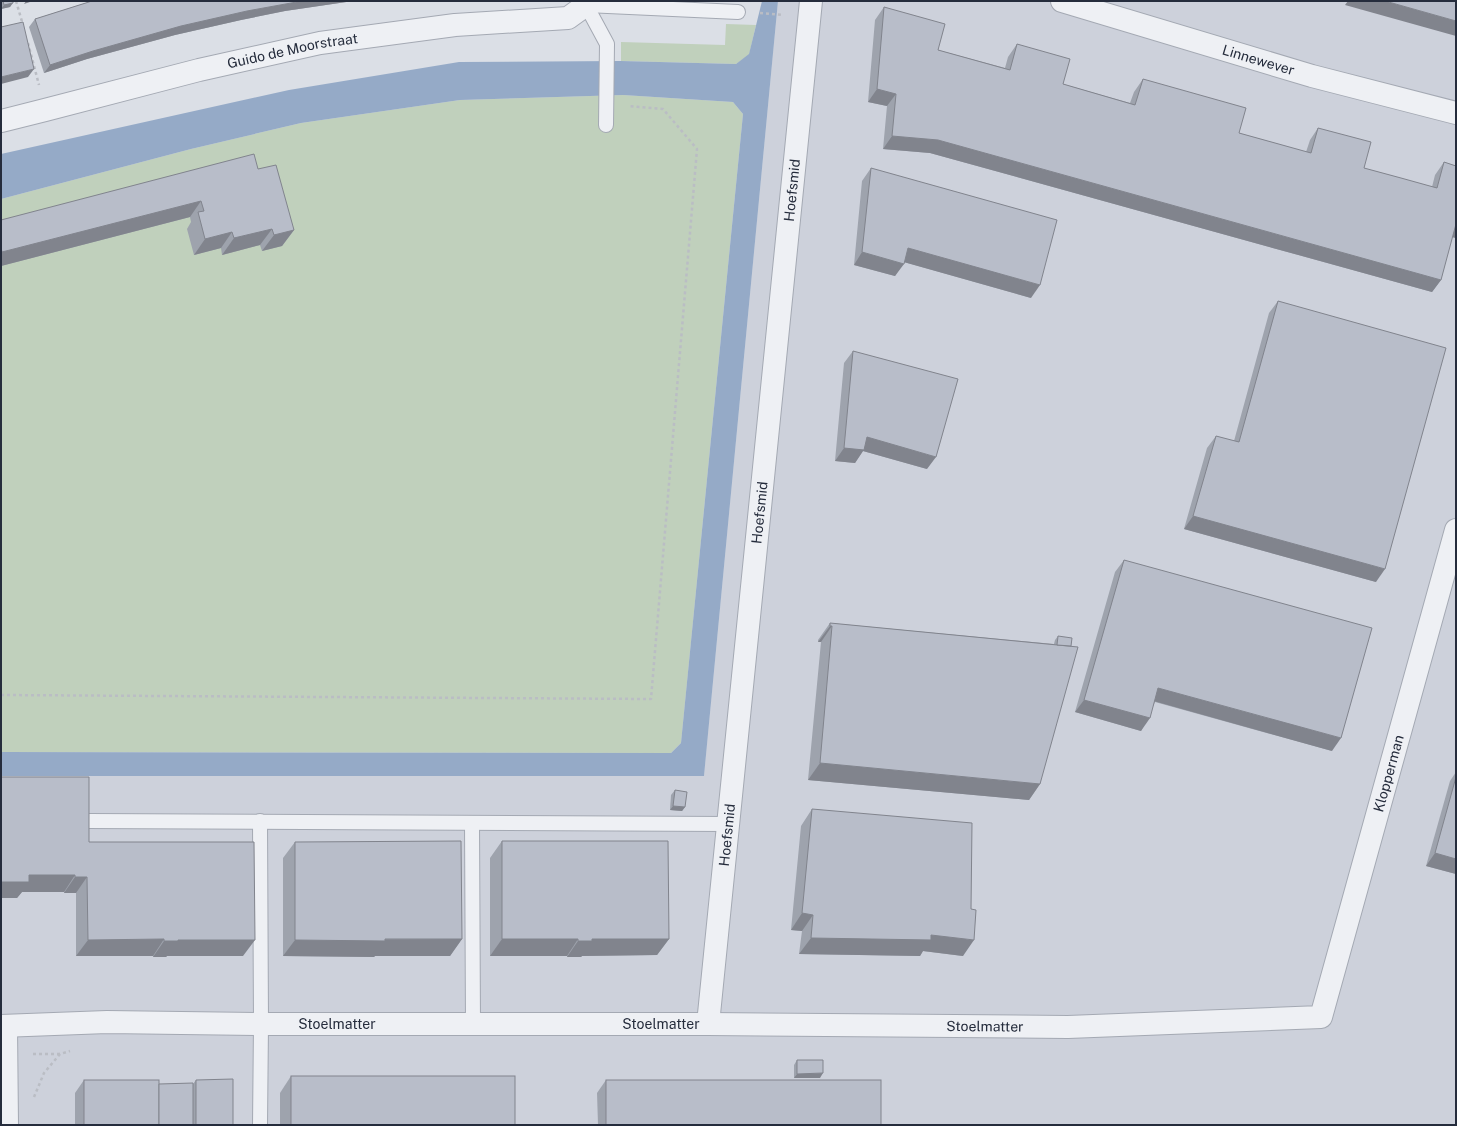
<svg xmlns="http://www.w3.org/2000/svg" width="1457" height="1126" font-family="'Public Sans',sans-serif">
  <rect width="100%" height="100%" fill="#dbdfe6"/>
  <path fill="#cdd1db" d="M 778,1 L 1456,1 L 1456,1125 L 1,1125 L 1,776 L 704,776 Z"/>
  <g fill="#c0d0bc">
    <path d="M 726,24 L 756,25 L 749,55 L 736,64 L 621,61 L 621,42 L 725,45 Z"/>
    <path d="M 623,95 L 733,102 L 743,114 L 681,743 L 671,753 L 1,752 L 1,199 L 191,149 L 301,123 L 460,100 Z"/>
  </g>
  <path fill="#95aac7" d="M 762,1 L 778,1 L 704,776 L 1,776 L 1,752 L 671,753 L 681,743 L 743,114 L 733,102 L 623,95 L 460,100 L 301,123 L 191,149 L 1,199 L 1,154 L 289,90 L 459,62 L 621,61 L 736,64 L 749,54 Z"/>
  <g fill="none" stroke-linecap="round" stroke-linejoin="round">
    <defs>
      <g id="lane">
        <path d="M 586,5 L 738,12"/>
        <path d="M 586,5 L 607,44 L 606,125"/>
        <path d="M 88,821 L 728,824"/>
        <path d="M 260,821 L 261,1024 L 260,1125"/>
        <path d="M 472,823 L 473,1024"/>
      </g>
      <g id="street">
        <path id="s1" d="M 1062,1 L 1312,76 L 1456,113"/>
        <path id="s2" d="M 1,121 L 45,110 L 199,70 L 320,43 L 455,25 L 568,18 L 586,5 L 586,1"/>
        <path id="s3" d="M 708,1024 L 811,1"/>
        <path id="s4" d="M 1,1026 L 107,1022 L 261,1024 L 708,1024 L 1068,1027 L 1321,1017 L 1456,530"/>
        <path d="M 6,1026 L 7,1125"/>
      </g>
    </defs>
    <use href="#lane" stroke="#a4a9b3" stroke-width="16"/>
    <use href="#street" stroke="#a4a9b3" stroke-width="24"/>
    <g stroke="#babdc4" stroke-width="2.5" stroke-dasharray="3 3" stroke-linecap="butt">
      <path d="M 16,1 L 23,25"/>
      <path d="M 760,13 L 783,15"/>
      <path d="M 28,43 L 39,85"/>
      <path d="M 1,695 L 651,699 L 697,149 L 663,109 L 628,106"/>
      <path d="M 33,1054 L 60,1054"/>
      <path d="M 34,1097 L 44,1073 L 60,1054 L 70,1051"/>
    </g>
    <use href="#lane" stroke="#eef0f4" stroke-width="14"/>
    <use href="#street" stroke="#eef0f4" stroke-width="22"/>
  </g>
  <g fill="#9ea3ad">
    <path d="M 1,1 L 13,1 L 10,7 L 1,9 Z"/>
    <path d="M 92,1 L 353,1 L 285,11 L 241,20 L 175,35 L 87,59 L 44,73 L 29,27 L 35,19 Z"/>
    <path d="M 884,7 L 938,50 L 1005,68 L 1008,57 L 1017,44 L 1063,84 L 1130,103 L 1134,92 L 1143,79 L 1239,133 L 1306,152 L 1310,140 L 1318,128 L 1364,168 L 1432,187 L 1435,175 L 1444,162 L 1456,166 L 1456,238 L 1452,237 L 1441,280 L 1432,292 L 930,153 L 883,149 L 887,106 L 868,102 L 875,20 Z"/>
    <path d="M 871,168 L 1031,298 L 904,262 L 895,276 L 854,265 L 862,181 Z"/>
    <path d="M 258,169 L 294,230 L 282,246 L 262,251 L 260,245 L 222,255 L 221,248 L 194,255 L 187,229 L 191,222 L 190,217 L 1,266 L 1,220 Z"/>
    <path d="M 1278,301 L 1376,582 L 1184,529 L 1207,448 L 1216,436 L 1234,441 L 1269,313 Z"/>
    <path d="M 853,351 L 927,469 L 863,451 L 855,463 L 835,461 L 844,363 Z"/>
    <path d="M 1124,560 L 1332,751 L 1155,702 L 1141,731 L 1075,712 L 1115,572 Z"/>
    <path d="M 830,623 L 1054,644 L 1055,640 L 1058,636 L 1040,784 L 1029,800 L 808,780 L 821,642 L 818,642 L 818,640 Z"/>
    <path d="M 1456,772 L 1456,874 L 1426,866 L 1450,781 Z"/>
    <path d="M 675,790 L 685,807 L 682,811 L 670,810 L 671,795 Z"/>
    <path d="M 812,809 L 971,909 L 963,956 L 923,951 L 920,956 L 799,954 L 802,931 L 791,930 L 801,826 Z"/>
    <path d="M 502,841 L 669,939 L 657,955 L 582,956 L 581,957 L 567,957 L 567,956 L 490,956 L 490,858 Z"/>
    <path d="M 89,842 L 243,956 L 167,956 L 166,957 L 153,957 L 153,956 L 76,956 L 76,893 L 64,893 L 64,892 L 22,892 L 17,898 L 1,898 Z"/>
    <path d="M 295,842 L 462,939 L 450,956 L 375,956 L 374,957 L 283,956 L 283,858 Z"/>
    <path d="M 797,1060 L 820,1078 L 794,1078 L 794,1065 Z"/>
    <path d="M 291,1076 L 515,1125 L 280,1125 L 280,1093 Z"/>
    <path d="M 84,1080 L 159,1084 L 193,1084 L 196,1080 L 233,1125 L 75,1125 L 75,1093 Z"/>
    <path d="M 606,1080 L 881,1125 L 598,1125 L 597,1093 Z"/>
  </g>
  <g fill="#81848d">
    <path d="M 26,1 L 33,1 L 24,4 Z"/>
    <path d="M 302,1 L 353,1 L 285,11 L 241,20 L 175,35 L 87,59 L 44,73 L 50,65 L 93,51 L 181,26 L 247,11 Z"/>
    <path d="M 1348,1 L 1385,1 L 1456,21 L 1456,36 L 1345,5 Z"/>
    <path d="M 13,3 L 10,7 L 1,9 L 4,5 Z"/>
    <path d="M 34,69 L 28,77 L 1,84 L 1,77 Z"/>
    <path d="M 877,89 L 896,94 L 887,106 L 868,102 Z"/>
    <path d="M 892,136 L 938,140 L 1441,280 L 1432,292 L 930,153 L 883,149 Z"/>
    <path d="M 201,201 L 190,217 L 1,266 L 1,254 L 2,252 Z"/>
    <path d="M 1456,223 L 1456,238 L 1448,236 Z"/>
    <path d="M 272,229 L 260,245 L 222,255 L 234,238 Z"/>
    <path d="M 294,230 L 282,246 L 262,251 L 274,235 Z"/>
    <path d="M 232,232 L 221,248 L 194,255 L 205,239 Z"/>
    <path d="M 908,248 L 1040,285 L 1031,298 L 900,261 Z"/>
    <path d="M 862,252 L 904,264 L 895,276 L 854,265 Z"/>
    <path d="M 867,437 L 936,457 L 927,469 L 863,451 L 855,463 L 835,461 L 844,448 Z"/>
    <path d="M 1193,516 L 1385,569 L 1376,582 L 1184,529 Z"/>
    <path d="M 830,626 L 832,626 L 821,642 L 818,642 Z"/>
    <path d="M 1158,688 L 1341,738 L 1332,751 L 1150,700 Z"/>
    <path d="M 1084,700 L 1150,718 L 1141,731 L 1075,712 Z"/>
    <path d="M 820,763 L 1040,784 L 1029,800 L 808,780 Z"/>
    <path d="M 673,806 L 685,807 L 682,811 L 670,810 Z"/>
    <path d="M 1435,853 L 1456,859 L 1456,874 L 1426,866 Z"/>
    <path d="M 29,875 L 75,875 L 64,892 L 22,892 L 17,898 L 1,898 L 1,882 Z"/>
    <path d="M 75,877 L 87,877 L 76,893 L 64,893 Z"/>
    <path d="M 802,913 L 813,915 L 802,931 L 791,930 Z"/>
    <path d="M 931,935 L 974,940 L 963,956 L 923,951 L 920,956 L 799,954 L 811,938 Z"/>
    <path d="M 164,939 L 153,956 L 76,956 L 88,940 Z"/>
    <path d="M 462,939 L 450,956 L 375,956 L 374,957 L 283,956 L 295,940 Z"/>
    <path d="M 502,939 L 578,939 L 567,956 L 490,956 Z"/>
    <path d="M 592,939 L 669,939 L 657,955 L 582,956 L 581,957 L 567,957 L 578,941 Z"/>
    <path d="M 178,940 L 255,940 L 243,956 L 167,956 L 166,957 L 153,957 L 164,941 Z"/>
    <path d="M 823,1073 L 820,1078 L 794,1078 L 797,1074 Z"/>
  </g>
  <g fill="#b8bdc9" stroke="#81848d">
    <path d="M 3,1 L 13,1 L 13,3 L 4,5 Z"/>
    <path d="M 92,1 L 302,1 L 247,11 L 181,26 L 93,51 L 50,65 L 35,19 Z"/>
    <path d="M 1385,1 L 1456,1 L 1456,21 Z"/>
    <path d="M 884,7 L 945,24 L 938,50 L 1010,70 L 1017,44 L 1070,59 L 1063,84 L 1135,105 L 1143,79 L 1246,108 L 1239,133 L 1311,153 L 1318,128 L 1371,142 L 1364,168 L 1401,178 L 1437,188 L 1444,162 L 1456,166 L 1456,224 L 1441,280 L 938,140 L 892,136 L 896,94 L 877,89 Z"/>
    <path d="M 23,22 L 34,69 L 1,77 L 1,27 Z"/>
    <path d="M 254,154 L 258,169 L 276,165 L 294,230 L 274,235 L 272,229 L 234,238 L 232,232 L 205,239 L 198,212 L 204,211 L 201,201 L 2,252 L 1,248 L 1,220 Z"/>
    <path d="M 871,168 L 1057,220 L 1040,285 L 908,248 L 904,264 L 862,252 Z"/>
    <path d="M 1278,301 L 1446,348 L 1385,569 L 1193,516 L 1216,436 L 1239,442 Z"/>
    <path d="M 853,351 L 958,379 L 936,457 L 867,437 L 864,450 L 844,448 Z"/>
    <path d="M 1124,560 L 1372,628 L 1341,738 L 1158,688 L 1150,718 L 1084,700 Z"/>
    <path d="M 830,623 L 1078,647 L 1040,784 L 820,763 L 832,626 L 830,626 Z"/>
    <path d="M 1058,636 L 1072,638 L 1071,646 L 1057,645 Z"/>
    <path d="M 1,777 L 89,777 L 89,842 L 254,842 L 255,940 L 178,940 L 178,941 L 164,941 L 164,939 L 88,940 L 87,877 L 75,877 L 75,875 L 29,875 L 29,882 L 1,882 Z"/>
    <path d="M 1456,777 L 1456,859 L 1435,853 Z"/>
    <path d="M 675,790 L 687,792 L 685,807 L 673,806 Z"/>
    <path d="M 812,809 L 972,823 L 971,909 L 976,910 L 974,940 L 931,935 L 931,940 L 811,938 L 813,915 L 802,913 Z"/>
    <path d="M 461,841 L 462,939 L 385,939 L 385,941 L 295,940 L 295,842 Z"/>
    <path d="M 502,841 L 668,841 L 669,939 L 592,939 L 592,941 L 578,941 L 578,939 L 502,939 Z"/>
    <path d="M 797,1060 L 823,1060 L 823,1073 L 797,1074 Z"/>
    <rect x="291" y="1076" width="224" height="49"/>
    <path d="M 233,1079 L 233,1125 L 196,1125 L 196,1080 Z"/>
    <rect x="84" y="1080" width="75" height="45"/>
    <rect x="606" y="1080" width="275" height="45"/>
    <path d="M 193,1083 L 193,1125 L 159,1125 L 159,1084 Z"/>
  </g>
  <g text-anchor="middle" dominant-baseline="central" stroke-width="3" stroke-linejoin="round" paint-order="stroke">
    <g font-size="14" fill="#252c3c" stroke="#eaeef4">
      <text stroke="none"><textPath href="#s2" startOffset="300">Guido de Moorstraat</textPath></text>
      <text stroke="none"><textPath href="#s1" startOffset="205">Linnewever</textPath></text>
      <text stroke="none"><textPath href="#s3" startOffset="838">Hoefsmid</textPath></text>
      <text stroke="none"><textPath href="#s3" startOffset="514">Hoefsmid</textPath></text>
      <text stroke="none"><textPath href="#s4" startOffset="1573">Klopperman</textPath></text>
      <text stroke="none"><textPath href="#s3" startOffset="190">Hoefsmid</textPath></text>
      <text stroke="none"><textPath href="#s4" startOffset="336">Stoelmatter</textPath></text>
      <text stroke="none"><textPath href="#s4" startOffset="660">Stoelmatter</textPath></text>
      <text stroke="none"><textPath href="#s4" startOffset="984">Stoelmatter</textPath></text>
    </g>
  </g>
  <rect width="1457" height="1126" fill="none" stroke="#252c3c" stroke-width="4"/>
</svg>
